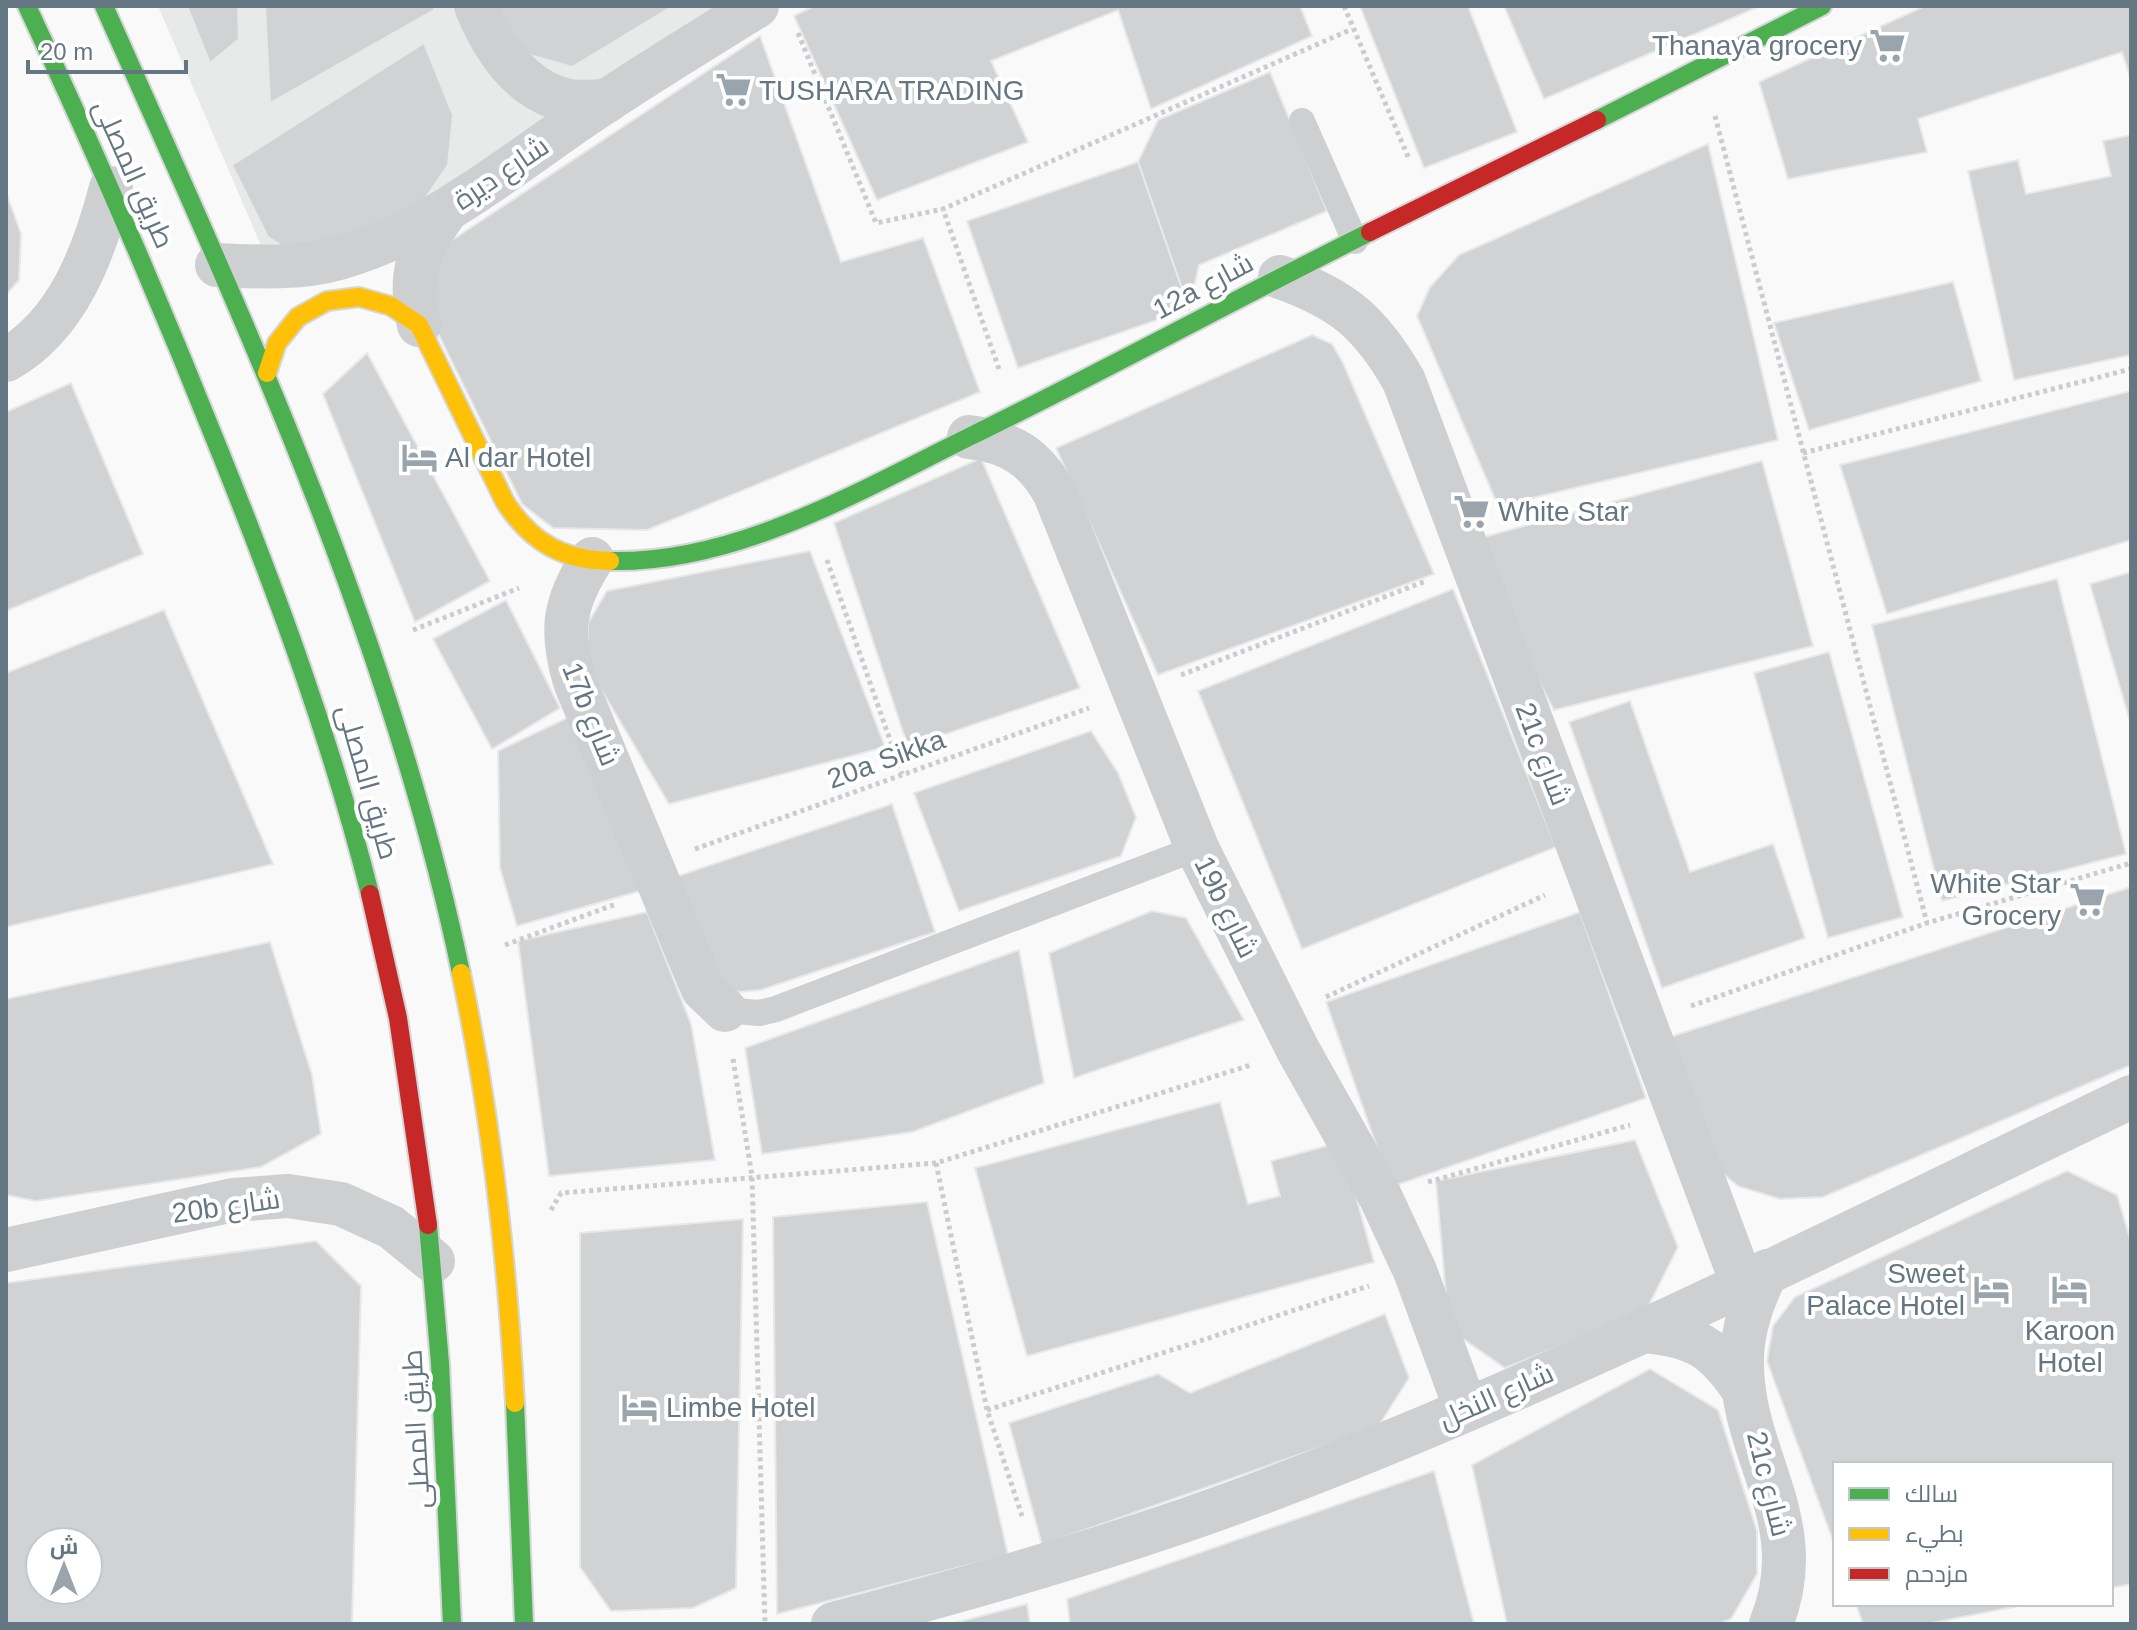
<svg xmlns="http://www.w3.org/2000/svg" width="2137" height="1630" font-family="Arial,Cairo,sans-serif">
  <rect width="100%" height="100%" fill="#f9f9f9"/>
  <path fill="#e8e9e9" d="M 158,6 L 753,6 L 330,252 L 262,248 Z"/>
  <g fill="#d0d2d3" stroke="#e8e8e8" stroke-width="2" fill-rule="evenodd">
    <path d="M 187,6 L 238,6 L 239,39 L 210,63 Z"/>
    <path d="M 265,6 L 434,6 L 434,10 L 270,103 Z"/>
    <path d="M 490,6 L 673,6 L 572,67 L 516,51 Z"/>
    <path d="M 814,6 L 1300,6 L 1312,36 L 1151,109 L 1118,10 L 991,61 L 1028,142 L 877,200 L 794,16 Z"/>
    <path d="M 1360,6 L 1468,6 L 1517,132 L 1424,168 Z"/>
    <path d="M 1504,6 L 1760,6 L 1544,99 Z"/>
    <path d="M 1925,6 L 2131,6 L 2131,80 L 2122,52 L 1918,119 L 1927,152 L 1788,179 L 1759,82 Z"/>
    <path d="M 760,36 L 841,262 L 923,238 L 980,392 L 647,530 L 553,528 L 522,504 L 422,301 L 425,258 Z"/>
    <path d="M 424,43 L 453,115 L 448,165 L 420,206 L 300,258 L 268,237 L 232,165 Z"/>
    <path d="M 1270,72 L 1327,211 L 1199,265 L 1189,309 L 1138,162 L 1158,120 Z"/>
    <path d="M 2131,135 L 2131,355 L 2014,380 L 1968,171 L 2018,160 L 2026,194 L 2111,176 L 2103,141 Z"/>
    <path d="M 1708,144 L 1778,440 L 1498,506 L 1417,316 L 1430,287 L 1459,255 Z"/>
    <path d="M 1138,162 L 1189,309 L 1018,368 L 967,221 Z"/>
    <path d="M 6,192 L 21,234 L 19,280 L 6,295 Z"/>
    <path d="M 1953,282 L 1981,381 L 1809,430 L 1774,323 Z"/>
    <path d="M 1312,335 L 1332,344 L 1343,363 L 1434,574 L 1158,675 L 1056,448 Z"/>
    <path d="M 367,353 L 490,581 L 415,622 L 323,394 Z"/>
    <path d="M 71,383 L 143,554 L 6,611 L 6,412 Z"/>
    <path d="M 2131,391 L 2131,540 L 1887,614 L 1840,465 Z"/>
    <path d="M 981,458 L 1080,688 L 908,747 L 834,523 Z"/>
    <path d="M 1762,461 L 1813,646 L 1554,710 L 1466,542 Z"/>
    <path d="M 810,551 L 885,747 L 669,804 L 588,667 L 588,623 L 607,591 Z"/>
    <path d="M 2131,572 L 2131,725 L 2090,584 Z"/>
    <path d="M 2057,579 L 2126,854 L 1942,901 L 1872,625 Z"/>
    <path d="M 1453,589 L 1556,847 L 1302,949 L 1198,691 Z"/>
    <path d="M 506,600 L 560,708 L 492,749 L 433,639 Z"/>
    <path d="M 164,610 L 273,864 L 6,927 L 6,673 Z"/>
    <path d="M 1829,652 L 1903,917 L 1828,938 L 1754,673 Z"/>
    <path d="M 1630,701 L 1690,872 L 1773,844 L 1805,938 L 1662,988 L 1569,722 Z"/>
    <path d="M 569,717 L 647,889 L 517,926 L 500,868 L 498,751 Z"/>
    <path d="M 1091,731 L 1118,773 L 1136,817 L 1121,856 L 959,911 L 914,793 Z"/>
    <path d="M 892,804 L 935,932 L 761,990 L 740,992 L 718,987 L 678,876 Z"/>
    <path d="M 2131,887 L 2131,1065 L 1823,1197 L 1780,1199 L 1738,1186 L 1716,1168 L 1667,1038 Z"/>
    <path d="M 1152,911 L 1186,918 L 1244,1020 L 1074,1078 L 1049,953 Z"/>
    <path d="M 647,912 L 691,1024 L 715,1160 L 549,1176 L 518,941 Z"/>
    <path d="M 1580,912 L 1646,1098 L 1391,1187 L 1326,1002 Z"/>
    <path d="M 270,942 L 312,1075 L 321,1134 L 261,1167 L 36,1201 L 6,1195 L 6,999 Z"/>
    <path d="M 1019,950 L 1044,1083 L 912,1132 L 762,1154 L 745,1048 Z"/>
    <path d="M 1220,1102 L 1248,1204 L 1280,1196 L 1271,1161 L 1341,1142 L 1374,1262 L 1027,1356 L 975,1168 Z"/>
    <path d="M 1635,1140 L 1678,1247 L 1646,1311 L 1505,1368 L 1449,1329 L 1436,1181 Z"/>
    <path d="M 2067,1171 L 2117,1195 L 2131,1242 L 2131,1584 L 2111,1588 L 2111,1464 L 1835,1464 L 1835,1546 L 1767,1361 L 1773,1326 L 1795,1297 Z"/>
    <path d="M 927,1202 L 1008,1555 L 777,1614 L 773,1217 Z"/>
    <path d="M 743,1219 L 736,1588 L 693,1608 L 611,1611 L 580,1567 L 580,1233 Z"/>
    <path d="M 316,1241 L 361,1286 L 352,1624 L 6,1624 L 6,1283 ZM 40,1542 L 88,1542 L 88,1590 L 40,1590 Z"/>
    <path d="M 1385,1314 L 1409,1378 L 1378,1427 L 1042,1545 L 1009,1423 L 1158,1374 L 1190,1393 Z"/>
    <path d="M 1650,1369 L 1718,1410 L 1757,1531 L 1757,1574 L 1731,1619 L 1718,1624 L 1507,1624 L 1472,1465 Z"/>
    <path d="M 1434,1471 L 1474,1624 L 1070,1624 L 1067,1599 Z"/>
    <path d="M 1027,1604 L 1030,1624 L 951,1624 Z"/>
    <path d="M 1856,1604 L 2029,1604 L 1926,1624 L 1863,1624 Z"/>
  </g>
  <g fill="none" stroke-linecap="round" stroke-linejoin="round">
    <defs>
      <g id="fast">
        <path d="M 27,6 C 96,153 160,301 220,452 C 278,596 332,743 370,894"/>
        <path d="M 104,6 C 243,318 391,636 461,973"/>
        <path d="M 1597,120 L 1822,6"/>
        <path d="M 610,561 C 736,564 859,491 969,437 C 1104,371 1236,299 1370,232"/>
        <path d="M 428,1225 L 440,1363 L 452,1624"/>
        <path d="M 515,1403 L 524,1624"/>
      </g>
      <g id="slow">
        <path d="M 267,373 L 277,343 L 298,317 L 327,301 L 359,297 L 391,306 L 419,325 L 505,502 C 531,542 562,560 610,561"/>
        <path d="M 461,973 C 491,1115 507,1258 515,1403"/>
      </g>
      <g id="jam">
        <path d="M 1370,232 L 1597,120"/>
        <path d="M 370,894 L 398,1018 L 428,1225"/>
      </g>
    </defs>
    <use href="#fast" stroke="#d5d6d7" stroke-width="22"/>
    <use href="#slow" stroke="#d5d6d7" stroke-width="22"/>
    <use href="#jam" stroke="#d5d6d7" stroke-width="22"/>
    <g stroke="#cbcccd" stroke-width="5" stroke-dasharray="4 4" stroke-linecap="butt">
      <path d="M 1344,6 L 1409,159"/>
      <path d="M 798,33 L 876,223 L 943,209"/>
      <path d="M 1715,116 L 1927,923"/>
      <path d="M 999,369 L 943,209 L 1352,29"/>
      <path d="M 1803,453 L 2131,369"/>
      <path d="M 827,560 L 902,774"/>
      <path d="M 413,630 L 519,588"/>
      <path d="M 1181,675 L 1426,581"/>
      <path d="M 695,849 L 1089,708"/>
      <path d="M 505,945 L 616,904"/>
      <path d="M 1326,997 L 1545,895"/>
      <path d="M 1691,1006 L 1927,923 L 2131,863"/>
      <path d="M 733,1059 L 752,1176 L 765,1624"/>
      <path d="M 936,1163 L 987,1410 L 1023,1519"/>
      <path d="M 1428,1182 L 1630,1125"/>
      <path d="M 551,1210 L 561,1193 L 936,1163 L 1251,1065"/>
      <path d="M 987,1410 L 1369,1286"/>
    </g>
    <g stroke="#cecfd0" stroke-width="26">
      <path d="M 1302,121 L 1355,241"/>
      <path d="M 725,1010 L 759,1013 L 776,1009 L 1197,848"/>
    </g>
    <g stroke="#cecfd0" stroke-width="44">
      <path d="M 476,6 C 493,48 521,91 569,101 C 580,103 595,101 607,101"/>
      <path d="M 217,265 C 258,267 300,269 339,258 C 430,232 504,171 581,118 C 638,79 698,43 757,6"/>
      <path d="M 1280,277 C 1343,299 1371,323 1404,381 L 1742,1283"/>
      <path d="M 419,325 C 408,275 417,252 446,211"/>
      <path d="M 6,360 C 68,325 94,253 111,188"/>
      <path d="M 969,437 C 1011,442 1035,457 1055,494 L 1197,848 L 1298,1050 L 1380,1196 L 1415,1271 L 1466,1409"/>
      <path d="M 592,559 C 563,604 560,632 575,682 L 697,975 L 703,989 L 725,1010"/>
      <path d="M 6,1250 L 233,1200 L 288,1196 L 341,1204 L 391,1227 L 433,1261"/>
      <path d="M 1767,1271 C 1753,1299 1742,1328 1742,1360 C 1740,1456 1813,1521 1771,1624"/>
      <path d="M 1643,1331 C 1695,1335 1716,1348 1744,1391"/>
      <path d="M 833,1624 C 977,1587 1119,1546 1258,1494 C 1557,1382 1843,1235 2131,1097"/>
    </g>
    <use href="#fast" stroke="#4caf50" stroke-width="18"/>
    <use href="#slow" stroke="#ffc107" stroke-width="18"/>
    <use href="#jam" stroke="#c62828" stroke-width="18"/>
  </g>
  <defs>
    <symbol id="supermarket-bare" viewBox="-9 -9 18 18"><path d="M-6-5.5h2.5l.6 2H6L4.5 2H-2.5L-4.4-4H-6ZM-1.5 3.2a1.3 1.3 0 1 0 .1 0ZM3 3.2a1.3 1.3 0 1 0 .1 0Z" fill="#99a4ac" stroke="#fff" stroke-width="2.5" paint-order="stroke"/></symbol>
    <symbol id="hotel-bare" viewBox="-9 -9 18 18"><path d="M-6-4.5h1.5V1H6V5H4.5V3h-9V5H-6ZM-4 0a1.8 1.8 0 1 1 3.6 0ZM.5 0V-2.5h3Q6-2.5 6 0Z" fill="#99a4ac" stroke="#fff" stroke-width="2.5" paint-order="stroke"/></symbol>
  </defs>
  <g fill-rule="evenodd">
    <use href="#supermarket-bare" x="1862" y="20" width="51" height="51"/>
    <use href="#supermarket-bare" x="708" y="64" width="51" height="51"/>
    <use href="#hotel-bare" x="394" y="432" width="51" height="51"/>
    <use href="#supermarket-bare" x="1446" y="486" width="51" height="51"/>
    <use href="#supermarket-bare" x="2062" y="874" width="51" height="51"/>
    <use href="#hotel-bare" x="1966" y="1264" width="51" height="51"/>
    <use href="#hotel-bare" x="2044" y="1264" width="51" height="51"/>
    <use href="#hotel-bare" x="614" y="1382" width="51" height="51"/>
  </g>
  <g text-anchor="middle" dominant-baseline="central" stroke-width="8" stroke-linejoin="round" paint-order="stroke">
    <g font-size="28" fill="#657683" stroke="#fff" text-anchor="start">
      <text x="1862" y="45" text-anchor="end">Thanaya grocery</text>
      <text x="759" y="90">TUSHARA TRADING</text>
      <text x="445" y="457">Al dar Hotel</text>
      <text x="1498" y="511">White Star</text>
      <text x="2061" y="883" text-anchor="end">White Star<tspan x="2061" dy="32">Grocery</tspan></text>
      <text x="1965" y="1273" text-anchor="end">Sweet<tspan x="1965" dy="32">Palace Hotel</tspan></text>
      <text x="2070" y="1330" text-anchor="middle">Karoon<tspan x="2070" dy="32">Hotel</tspan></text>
      <text x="666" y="1407">Limbe Hotel</text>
    </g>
    <g font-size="28" fill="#657683" stroke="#fff">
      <text transform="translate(501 173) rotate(-34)">شارع ديرة</text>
      <text transform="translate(134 174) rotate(66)">طريق المصلى</text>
      <text transform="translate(1203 286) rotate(-28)">12a شارع</text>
      <text transform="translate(591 714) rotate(68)">17b شارع</text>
      <text transform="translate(1543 754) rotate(69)">21c شارع</text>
      <text transform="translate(886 759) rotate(-20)">20a Sikka</text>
      <text transform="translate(368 782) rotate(74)">طريق المصلى</text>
      <text transform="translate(1226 907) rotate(64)">19b شارع</text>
      <text transform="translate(226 1206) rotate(-8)">20b شارع</text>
      <text transform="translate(1496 1396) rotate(-24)">شارع النخل</text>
      <text transform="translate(416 1429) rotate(-93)">طريق المصلى</text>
      <text transform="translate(1769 1484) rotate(76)">21c شارع</text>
    </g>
  </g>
  <rect width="2137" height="1630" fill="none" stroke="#657683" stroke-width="16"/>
  <rect x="1833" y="1462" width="280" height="144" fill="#ffffff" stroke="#c1c8cd" stroke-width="2"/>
  <rect x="1849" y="1488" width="40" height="12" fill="#4caf50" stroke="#c1c8cd" stroke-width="2"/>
  <text x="1905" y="1502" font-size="24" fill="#657683">سالك</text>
  <rect x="1849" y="1528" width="40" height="12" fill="#ffc107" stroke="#c1c8cd" stroke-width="2"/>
  <text x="1905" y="1542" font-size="24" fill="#657683">بطيء</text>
  <rect x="1849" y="1568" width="40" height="12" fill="#c62828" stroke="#c1c8cd" stroke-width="2"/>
  <text x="1905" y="1582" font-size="24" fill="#657683">مزدحم</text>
  <g transform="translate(64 1566)"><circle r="38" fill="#ffffff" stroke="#c1c8cd" stroke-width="2"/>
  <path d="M0-6L14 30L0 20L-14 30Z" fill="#99a4ac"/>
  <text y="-12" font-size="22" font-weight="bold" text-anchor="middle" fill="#657683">ش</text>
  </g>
  <path d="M28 60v12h158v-12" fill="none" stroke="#657683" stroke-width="4"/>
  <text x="40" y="60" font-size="24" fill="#657683" stroke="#ffffff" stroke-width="6" paint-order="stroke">20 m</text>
</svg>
